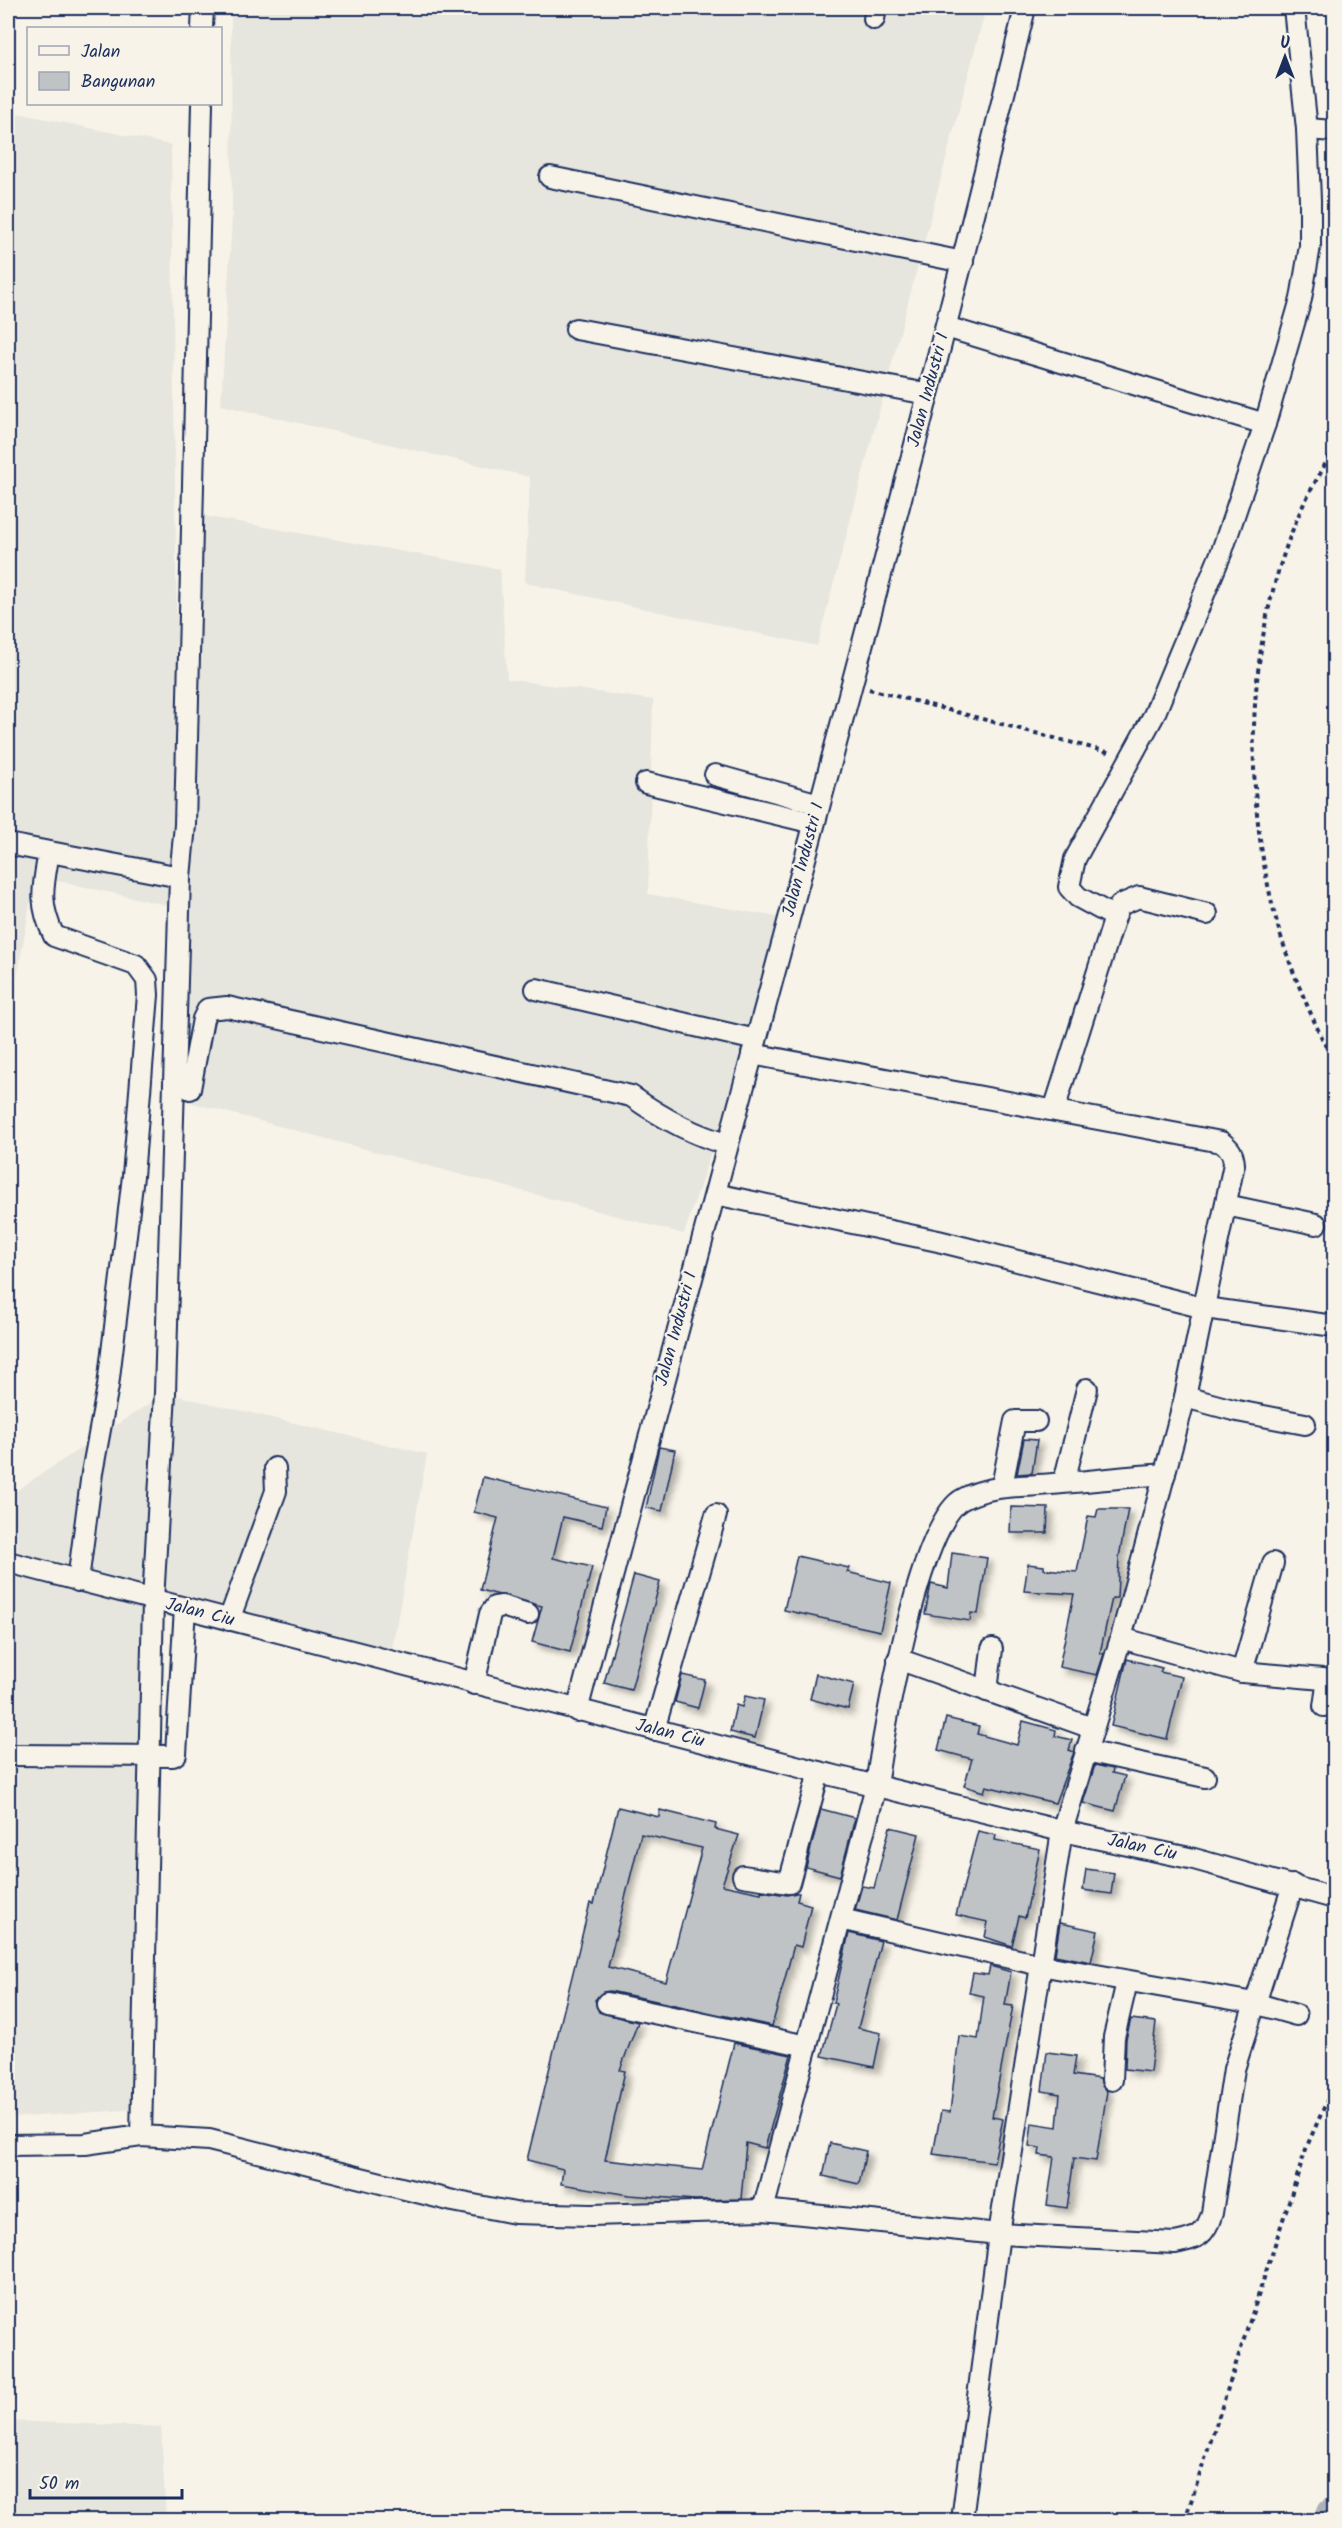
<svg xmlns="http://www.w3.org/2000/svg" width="1342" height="2528" font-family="Kalam,sans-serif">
  <defs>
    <filter id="shadow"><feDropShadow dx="5.5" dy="5.5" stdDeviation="3" flood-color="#0004"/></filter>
  </defs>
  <rect width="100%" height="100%" fill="#f7f3e8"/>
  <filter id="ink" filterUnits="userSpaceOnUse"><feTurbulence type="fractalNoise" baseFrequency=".0167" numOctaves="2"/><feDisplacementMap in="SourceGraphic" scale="12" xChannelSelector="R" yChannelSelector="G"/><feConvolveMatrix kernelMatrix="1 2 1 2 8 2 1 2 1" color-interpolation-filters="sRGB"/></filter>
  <g filter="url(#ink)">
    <g fill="#e6e5de">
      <path d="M 231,8 L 986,8 L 817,646 L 525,583 L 530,477 L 221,405 L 232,219 Z"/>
      <path d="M 8,111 L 171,145 L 180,905 L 193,514 L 500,569 L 507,679 L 653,700 L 648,894 L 788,919 L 684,1234 L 174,1098 L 180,908 L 35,876 L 8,1028 Z"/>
      <path d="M 165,1393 L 427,1454 L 390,1660 L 161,1600 L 141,2109 L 8,2118 L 8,1496 Z"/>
      <path d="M 8,2421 L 161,2427 L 166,2520 L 8,2520 Z"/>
    </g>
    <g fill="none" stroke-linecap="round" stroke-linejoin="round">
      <path stroke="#acb0b9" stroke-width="36" d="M 1332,2520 L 1334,2515"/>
    </g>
    <g fill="#c0c3c5" stroke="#1b2f5e" stroke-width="1.5" fill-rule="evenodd" filter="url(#shadow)">
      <path d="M 1024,1439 L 1037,1440 L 1032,1473 L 1017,1474 Z"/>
      <path d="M 659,1447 L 675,1450 L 662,1511 L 646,1508 Z"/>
      <path d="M 483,1477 L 606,1507 L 602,1526 L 563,1517 L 553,1558 L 592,1567 L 570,1652 L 532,1642 L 542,1606 L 480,1590 L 498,1518 L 474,1512 Z"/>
      <path d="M 1011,1507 L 1048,1508 L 1047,1533 L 1010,1533 Z"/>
      <path d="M 1098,1509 L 1128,1509 L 1119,1557 L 1117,1598 L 1112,1598 L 1100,1653 L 1104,1654 L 1097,1675 L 1059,1667 L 1074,1594 L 1024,1591 L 1028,1564 L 1044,1566 L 1044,1569 L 1077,1572 L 1088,1516 L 1096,1517 Z"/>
      <path d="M 952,1553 L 987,1558 L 978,1614 L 971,1613 L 970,1621 L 925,1614 L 931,1584 L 948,1588 Z"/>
      <path d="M 797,1556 L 849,1568 L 847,1572 L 891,1583 L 880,1631 L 784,1610 Z"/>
      <path d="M 634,1575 L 660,1582 L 631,1690 L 604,1683 Z"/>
      <path d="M 1127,1659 L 1162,1668 L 1160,1672 L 1182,1677 L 1167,1739 L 1111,1726 Z"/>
      <path d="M 816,1674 L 854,1684 L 848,1709 L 810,1699 Z"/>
      <path d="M 682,1675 L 705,1680 L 698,1708 L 675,1702 Z"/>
      <path d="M 745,1696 L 764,1700 L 755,1738 L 730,1732 L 736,1705 L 742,1707 Z"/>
      <path d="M 946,1718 L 979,1726 L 977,1734 L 1017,1745 L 1023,1721 L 1056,1730 L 1055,1736 L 1072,1740 L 1069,1750 L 1074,1752 L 1055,1803 L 986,1786 L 984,1792 L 964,1786 L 972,1759 L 938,1750 Z"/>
      <path d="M 1095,1765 L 1113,1769 L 1112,1773 L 1125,1776 L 1115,1811 L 1083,1803 Z"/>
      <path d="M 618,1807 L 659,1817 L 660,1810 L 716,1824 L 715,1829 L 739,1835 L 722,1885 L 761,1893 L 761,1891 L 787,1895 L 796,1893 L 799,1893 L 797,1901 L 811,1905 L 801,1947 L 794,1945 L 772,2026 L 610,1991 L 603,1992 L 595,2000 L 599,2012 L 638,2022 L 620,2070 L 625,2071 L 605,2160 L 702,2170 L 734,2043 L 791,2055 L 765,2148 L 746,2143 L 741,2199 L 695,2200 L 629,2195 L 561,2184 L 563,2169 L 527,2160 L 590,1903 L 594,1904 ZM 641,1834 L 702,1848 L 666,1982 L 608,1967 Z"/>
      <path d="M 821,1809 L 855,1818 L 840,1876 L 806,1867 Z"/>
      <path d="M 890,1827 L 919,1834 L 897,1920 L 855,1910 L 862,1886 L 874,1888 Z"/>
      <path d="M 978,1831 L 996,1835 L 995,1840 L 1040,1849 L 1025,1918 L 1019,1916 L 1012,1946 L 985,1937 L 988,1922 L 956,1915 Z"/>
      <path d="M 1086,1869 L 1114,1873 L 1111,1894 L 1083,1890 Z"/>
      <path d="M 1060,1923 L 1098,1931 L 1091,1962 L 1055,1955 Z"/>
      <path d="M 849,1933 L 881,1941 L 858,2028 L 881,2033 L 874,2067 L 822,2056 L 836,2004 L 833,2003 Z"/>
      <path d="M 990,1966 L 1011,1972 L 1005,2005 L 1013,2006 L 992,2117 L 1003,2119 L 994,2162 L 933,2154 L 941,2111 L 950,2112 L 959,2036 L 978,2039 L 984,1996 L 969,1993 L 973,1973 L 988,1975 Z"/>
      <path d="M 1131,2019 L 1156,2022 L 1150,2072 L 1125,2069 L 1126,2039 Z"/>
      <path d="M 1047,2052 L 1076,2056 L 1073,2075 L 1100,2079 L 1102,2086 L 1107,2091 L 1096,2161 L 1074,2158 L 1067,2208 L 1047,2205 L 1054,2157 L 1039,2155 L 1040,2148 L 1029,2146 L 1032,2123 L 1057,2127 L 1060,2094 L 1042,2091 Z"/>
      <path d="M 830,2143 L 866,2151 L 859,2184 L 823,2176 Z"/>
    </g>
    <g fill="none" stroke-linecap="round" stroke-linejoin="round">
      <defs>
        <g id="minor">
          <path d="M 874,19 L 876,8"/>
          <path d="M 202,28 L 203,8"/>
          <path d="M 1307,129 L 1334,131"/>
          <path d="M 550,177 L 963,262"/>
          <path d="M 946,327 L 1265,424"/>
          <path d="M 576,329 L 928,394"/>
          <path d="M 715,775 L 819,804"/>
          <path d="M 646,783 L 814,823"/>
          <path d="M 8,844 L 180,877"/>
          <path d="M 49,852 C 43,887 38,903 54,936 L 136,965 L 147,980 L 148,995 L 133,1176 L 108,1386 L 92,1473 L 78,1581"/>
          <path d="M 1115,917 L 1120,905 L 1139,897 L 1207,914"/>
          <path d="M 536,989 L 756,1040"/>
          <path d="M 752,1054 L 1221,1142 C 1230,1149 1233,1152 1234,1164 L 1185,1397 L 1121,1638 L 1062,1831 L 999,2234 L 962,2520"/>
          <path d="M 190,1089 L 203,1019 L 208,1009 L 227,1007 L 631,1096 C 661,1117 692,1135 727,1144"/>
          <path d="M 1054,1110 L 1115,917 L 1078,897 L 1069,887 L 1075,859 L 1154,715 L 1222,551 L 1265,424 L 1301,299 L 1310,246 L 1310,200 L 1307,129 L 1294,8"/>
          <path d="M 715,1194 L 938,1241 L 1205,1308 L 1334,1326"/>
          <path d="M 1226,1205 L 1316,1224"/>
          <path d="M 1185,1397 L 1237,1411 L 1305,1424"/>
          <path d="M 1064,1482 L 1087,1389"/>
          <path d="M 1002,1486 L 1015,1421 L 1036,1421"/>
          <path d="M 8,1562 L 819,1772 L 1062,1831 L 1194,1859 L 1334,1898"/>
          <path d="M 229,1620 L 276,1491 L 275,1468"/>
          <path d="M 1121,1638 L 1242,1672 L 1334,1680"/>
          <path d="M 898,1659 L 1092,1728"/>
          <path d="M 1242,1672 L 1273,1563"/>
          <path d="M 474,1684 L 490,1614 L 495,1607 L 502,1606 L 528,1614"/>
          <path d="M 987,1691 L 992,1649"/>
          <path d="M 1324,1706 L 1328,1680"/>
          <path d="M 577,1711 C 725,1143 887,578 1025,8"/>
          <path d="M 654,1730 L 716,1515"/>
          <path d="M 1086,1751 L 1205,1777"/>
          <path d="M 8,1755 L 173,1756 L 176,1754 L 185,1608"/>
          <path d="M 743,1876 L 789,1883 L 819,1772"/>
          <path d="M 841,1919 L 1040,1965 L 1254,2003 L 1296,2015"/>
          <path d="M 607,2003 L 807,2046"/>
          <path d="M 1112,2080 L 1114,2037 L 1127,1982"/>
          <path d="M 141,2136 L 153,1601 L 165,1393 L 180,877 L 185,825 L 202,104"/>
          <path d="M 8,2145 L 85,2144 L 141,2136 L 209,2140 L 453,2201 L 515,2213 L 591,2215 L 763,2210 L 999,2234 L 1175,2243 C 1197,2238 1205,2237 1212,2213 L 1234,2069 L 1293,1885"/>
          <path d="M 763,2210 L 876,1786 C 883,1735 919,1520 963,1499 C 987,1486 1012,1487 1038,1485 C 1081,1482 1123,1477 1165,1474"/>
        </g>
      </defs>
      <use href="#minor" stroke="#1b2f5e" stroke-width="24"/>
      <g stroke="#1b2f5e" stroke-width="4" stroke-dasharray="4.5 4.5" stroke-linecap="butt">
        <path d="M 1334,448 C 1323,469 1310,490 1300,512 C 1244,640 1241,796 1279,930 C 1293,977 1314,1021 1334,1064"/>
        <path d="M 869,689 L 1111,753"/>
        <path d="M 1185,2520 L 1307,2146 L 1334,2085"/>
      </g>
      <use href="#minor" stroke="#f7f3e8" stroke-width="20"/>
    </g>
  </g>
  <g text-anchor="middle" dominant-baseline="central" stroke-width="4.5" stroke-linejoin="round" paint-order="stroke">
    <g font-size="18" fill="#1b2f5e" stroke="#f7f3e8">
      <text transform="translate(929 390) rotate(-75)">Jalan Industri I</text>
      <text transform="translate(804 860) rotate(-75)">Jalan Industri I</text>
      <text transform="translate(677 1329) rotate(-75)">Jalan Industri I</text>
      <text transform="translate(200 1613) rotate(14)">Jalan Ciu</text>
      <text transform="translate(670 1734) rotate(14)">Jalan Ciu</text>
      <text transform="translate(1142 1848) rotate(12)">Jalan Ciu</text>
    </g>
  </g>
  <rect width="1342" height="2528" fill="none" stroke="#f7f3e8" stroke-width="30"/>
  <rect x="15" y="15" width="1312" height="2498" fill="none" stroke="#1b2f5e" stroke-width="2" filter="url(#ink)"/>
  <rect x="27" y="27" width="195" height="78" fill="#f7f3e8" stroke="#9fa5b1" stroke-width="1.5"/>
  <rect x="39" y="46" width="30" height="9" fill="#f7f3e8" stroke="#9fa5b1" stroke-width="1.5"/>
  <text x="81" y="57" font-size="18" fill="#1b2f5e">Jalan</text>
  <rect x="39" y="72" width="30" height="18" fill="#c0c3c5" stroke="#9fa5b1" stroke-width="1.5"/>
  <text x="81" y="87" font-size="18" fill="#1b2f5e">Bangunan</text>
  <g transform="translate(1285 57)" stroke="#f7f3e8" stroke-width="4.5" paint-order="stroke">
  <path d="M0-4.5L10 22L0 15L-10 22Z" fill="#1b2f5e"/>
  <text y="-9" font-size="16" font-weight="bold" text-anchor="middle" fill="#1b2f5e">U</text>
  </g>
  <path d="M30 2489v9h152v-9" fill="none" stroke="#1b2f5e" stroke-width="3"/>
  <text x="39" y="2489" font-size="18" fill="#1b2f5e" stroke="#f7f3e8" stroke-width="4.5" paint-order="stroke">50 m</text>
</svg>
